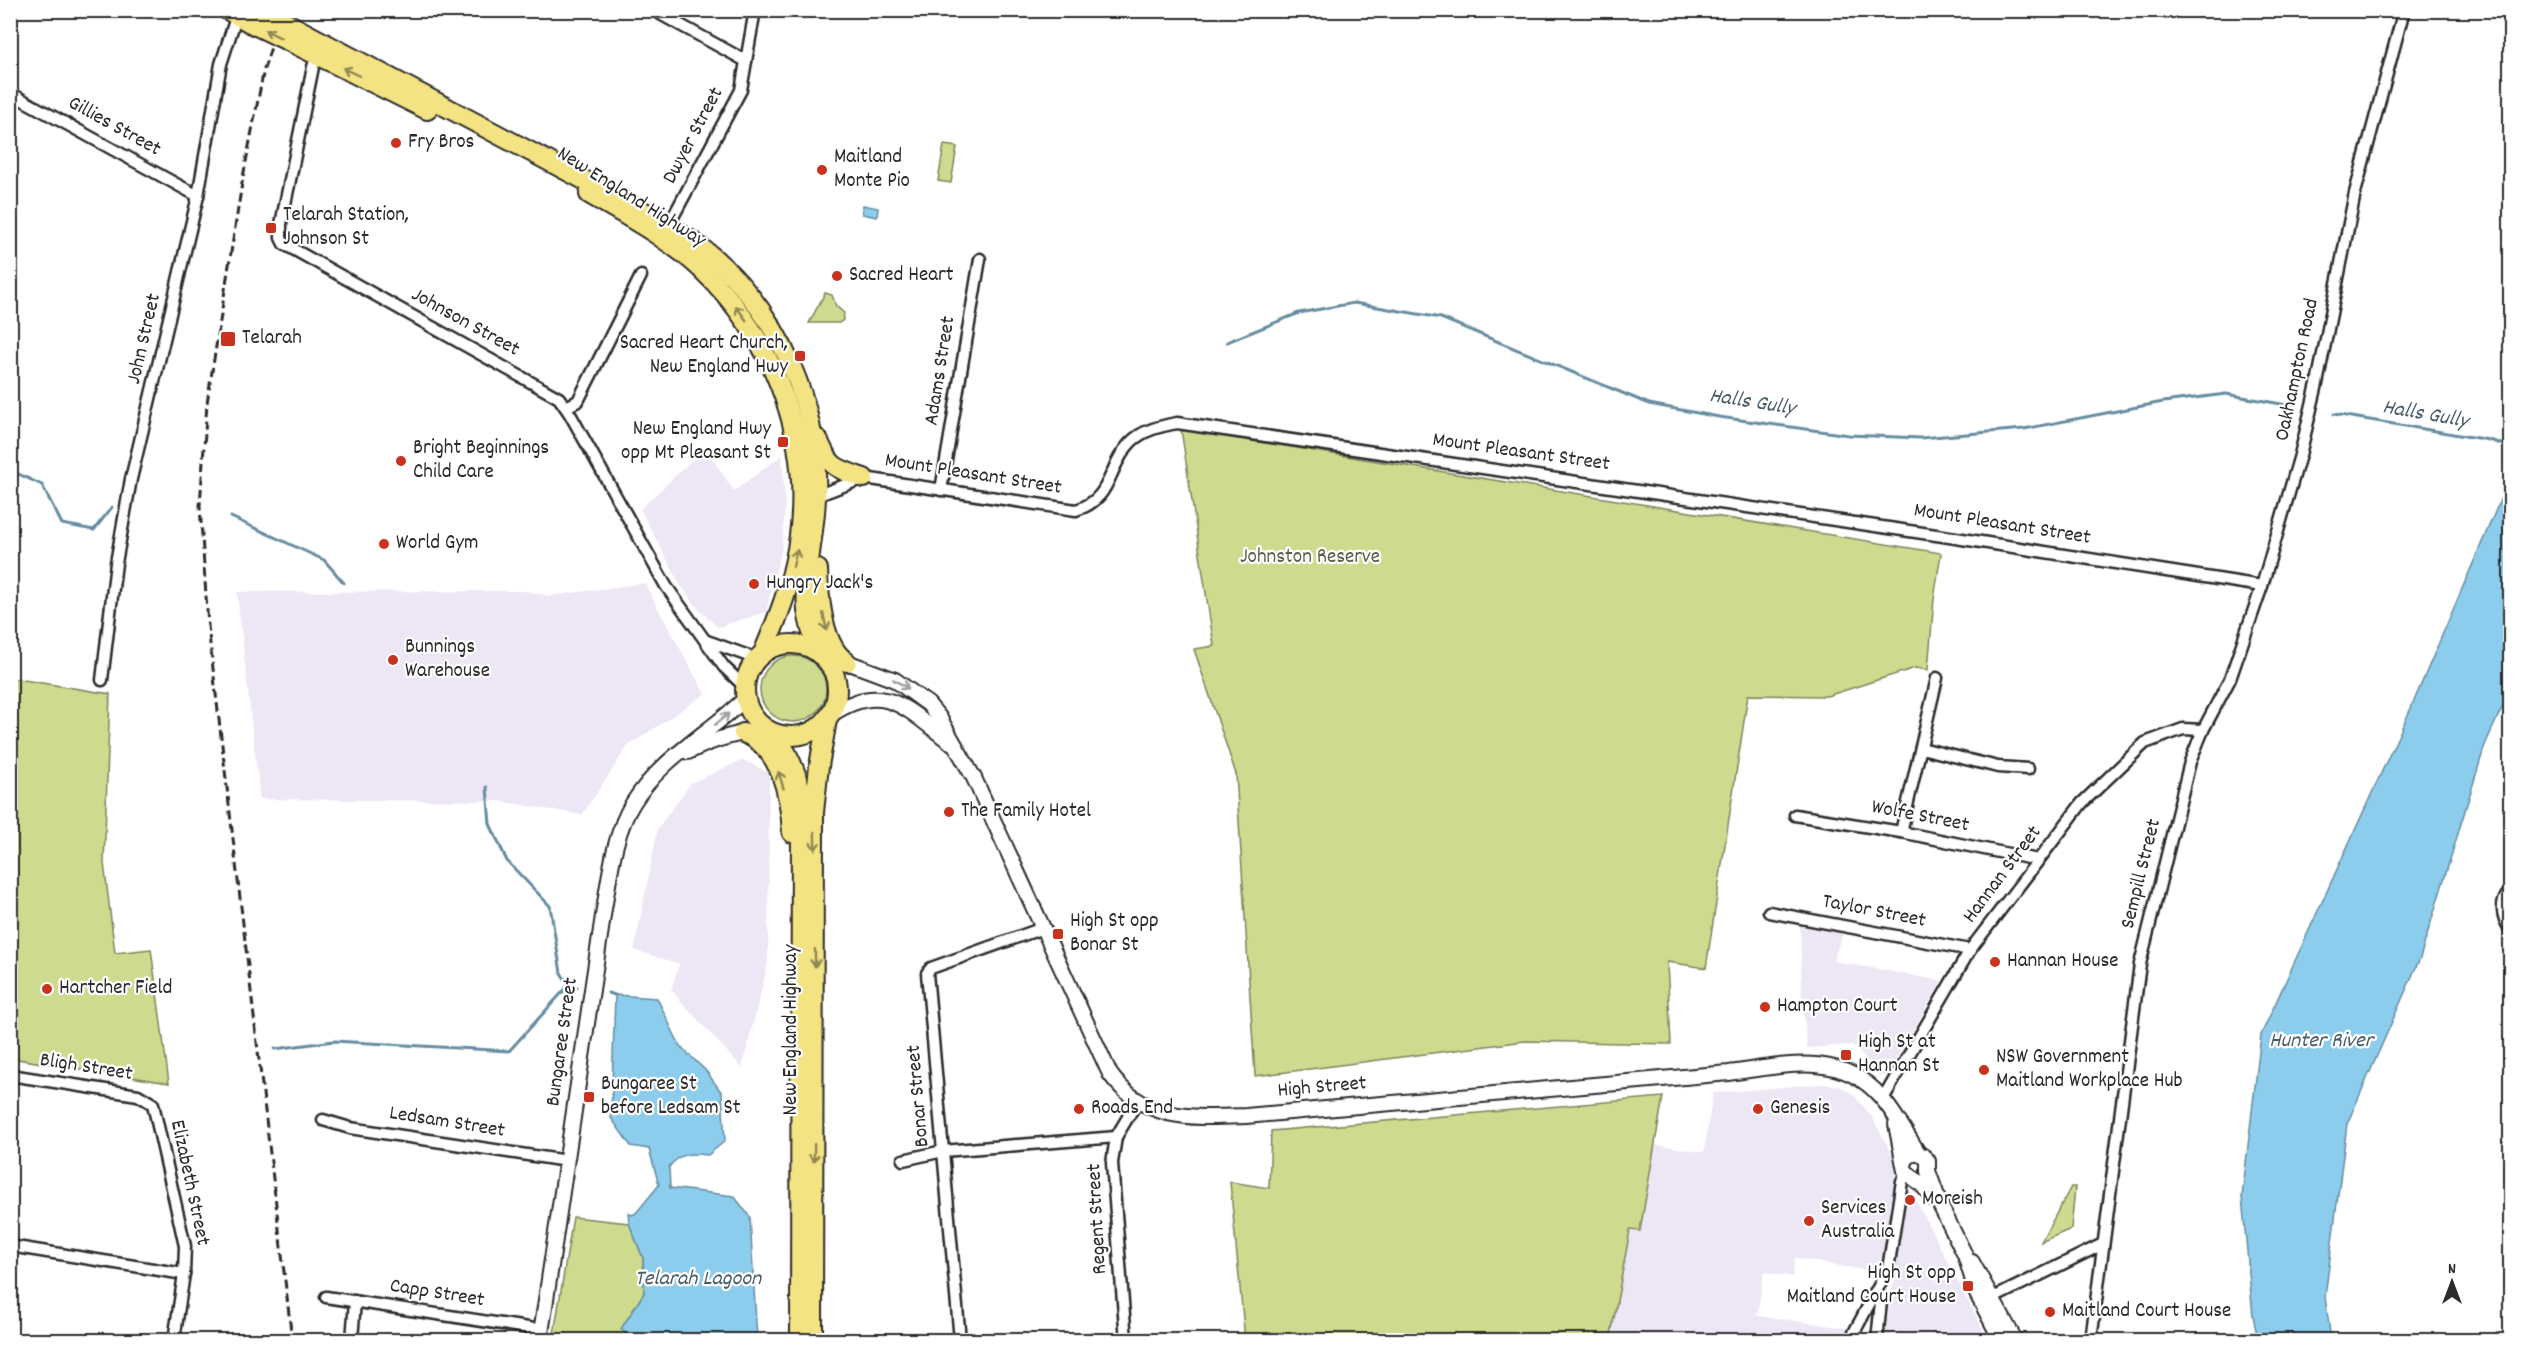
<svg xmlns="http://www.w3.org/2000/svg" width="2521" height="1351" font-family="Dekko,sans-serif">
  <rect width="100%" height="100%" fill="#fff"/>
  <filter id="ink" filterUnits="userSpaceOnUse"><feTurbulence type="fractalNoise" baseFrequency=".0167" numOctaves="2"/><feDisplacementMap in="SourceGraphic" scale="12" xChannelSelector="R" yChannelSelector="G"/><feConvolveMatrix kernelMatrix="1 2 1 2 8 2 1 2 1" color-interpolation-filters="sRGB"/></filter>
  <g filter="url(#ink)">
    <g fill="#ede6f4">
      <path d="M 705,448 L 734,491 L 782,455 L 785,508 L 782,547 L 766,612 L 718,627 L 699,610 L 681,586 L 640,509 Z"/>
      <path d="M 644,583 L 705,694 L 628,746 L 582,815 L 499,801 L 260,799 L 237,592 L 525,591 L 550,596 Z"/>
      <path d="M 743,760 L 769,773 L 768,963 L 742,1068 L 671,990 L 679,964 L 634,950 L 658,828 L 691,783 Z"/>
      <path d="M 1800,921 L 1844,930 L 1833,961 L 1942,981 L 1886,1076 L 1880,1076 L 1853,1045 L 1807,1048 L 1802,995 Z"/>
      <path d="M 1819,1084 L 1837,1085 L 1853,1094 L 1872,1117 L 1893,1156 L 1896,1168 L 1883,1255 L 1874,1272 L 1795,1258 L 1792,1277 L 1764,1272 L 1757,1316 L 1848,1328 L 1842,1340 L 1666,1340 L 1611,1332 L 1631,1229 L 1640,1230 L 1655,1145 L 1704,1152 L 1713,1093 Z"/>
      <path d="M 1909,1187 L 1988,1340 L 1884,1340 Z"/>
    </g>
    <g fill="#cedb8e" stroke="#7c835c" stroke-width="1.5">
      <path d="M 944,145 L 957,147 L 951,183 L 938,181 Z"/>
      <path d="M 825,293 L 832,295 L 836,306 L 844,313 L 843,320 L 839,323 L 809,323 Z"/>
      <path d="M 1181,429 L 1941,553 L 1934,599 L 1928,670 L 1915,668 L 1827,696 L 1748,695 L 1706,968 L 1667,962 L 1671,1044 L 1525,1041 L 1255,1076 L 1236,774 L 1194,649 L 1214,646 Z"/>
      <circle cx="793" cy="689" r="33"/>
      <path d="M 11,678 L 110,694 L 104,863 L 115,953 L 151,949 L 169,1083 L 11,1058 Z"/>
      <path d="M 1663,1097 L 1640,1231 L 1630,1230 L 1610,1340 L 1245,1340 L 1230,1182 L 1269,1188 L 1271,1131 Z"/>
      <path d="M 2071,1187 L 2075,1187 L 2071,1229 L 2041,1242 Z"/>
      <path d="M 573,1217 L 629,1223 L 643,1258 L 644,1293 L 621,1329 L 634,1340 L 553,1340 Z"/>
    </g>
    <g fill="#8ccded" stroke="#658c9f" stroke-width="1.5">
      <path d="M 863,205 L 878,208 L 877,217 L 862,214 Z"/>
      <path d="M 2510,477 L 2510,690 L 2485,745 L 2420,958 L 2347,1124 L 2325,1297 L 2331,1340 L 2258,1340 L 2253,1316 L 2242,1197 L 2261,1035 L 2411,708 Z"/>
      <path d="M 615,995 L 657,998 L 680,1046 L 706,1071 L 722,1093 L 725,1141 L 708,1155 C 690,1153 681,1152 669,1167 L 670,1188 L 734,1196 L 750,1217 L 757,1340 L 634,1340 L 621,1329 L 644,1293 L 643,1258 L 629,1223 L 628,1212 L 632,1215 L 636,1213 L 659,1185 L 649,1149 L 631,1146 L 611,1118 Z"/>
    </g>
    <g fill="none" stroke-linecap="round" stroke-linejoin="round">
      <g stroke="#658c9f" stroke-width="3">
        <path d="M 1227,342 L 1299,313 L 1354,303 L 1441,318 L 1649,404 L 1719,417 L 1849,435 L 1921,438 L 2024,429 L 2163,402 L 2226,394 L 2292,406"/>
        <path d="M 2334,414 L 2489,440 L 2510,447"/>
        <path d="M 10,470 L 42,485 L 62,524 L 94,530 L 112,507"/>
        <path d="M 231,517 L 324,560 L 344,583"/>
        <path d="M 487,787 L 490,824 L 507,861 L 550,906 L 561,973 L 569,985 L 577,987"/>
        <path d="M 608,993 L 615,995"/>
        <path d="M 275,1049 L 334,1041 L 509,1051 L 569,985"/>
      </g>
      <defs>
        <g id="street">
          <path d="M 653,10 L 746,61"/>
          <path d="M 319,50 L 313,67 L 281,224 L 281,238 L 284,244 L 559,398 L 570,414 L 666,586 L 724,667 L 745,687"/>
          <path d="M 10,93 L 198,196"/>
          <path d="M 666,230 L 741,90 L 755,10"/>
          <path d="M 566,407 L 578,401 L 641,276"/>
          <path d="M 941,490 L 980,259"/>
          <path d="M 816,496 L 864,478 L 1076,510 C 1113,499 1107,467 1130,443 C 1142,430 1161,426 1177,423 L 1943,536 L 2262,586"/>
          <path d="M 707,641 L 757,659"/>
          <path d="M 102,680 L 116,563 L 131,479 L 198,196 L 221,64 L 238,11"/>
          <path d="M 1921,748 L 1998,767 L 2028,769"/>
          <path d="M 1795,815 L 1901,832 L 2038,860"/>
          <path d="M 1901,832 L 1937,678"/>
          <path d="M 2510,892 C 2499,902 2502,917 2510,929"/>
          <path d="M 1769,912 L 1970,950"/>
          <path d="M 10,1075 L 138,1095 L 153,1104 L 185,1246 L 184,1274 L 174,1340"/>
          <path d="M 1883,1099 L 1970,950 L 2082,803 L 2145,743 L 2183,729 L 2203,730"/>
          <path d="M 323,1120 L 350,1128 L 567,1161"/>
          <path d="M 903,1160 L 943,1151 L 1116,1137"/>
          <path d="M 10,1246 L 184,1274"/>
          <path d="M 1875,1292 L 1881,1302 L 1877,1340"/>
          <path d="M 326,1297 L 541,1330"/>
          <path d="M 1985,1302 L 2103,1244"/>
          <path d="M 352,1340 L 355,1301"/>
          <path d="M 960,1340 L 927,973 L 931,968 L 1043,928"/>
          <path d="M 1126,1340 L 1112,1163 L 1116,1137 L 1137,1102"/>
          <path d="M 1850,1340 L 1888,1269 L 1902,1181 L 1906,1173"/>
          <path d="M 2091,1340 L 2140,964 L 2190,762 L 2203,730 L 2230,679 L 2262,586 L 2300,455 L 2317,384 L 2355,193 L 2404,10"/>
        </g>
        <g id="secondary">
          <path d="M 824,657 L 847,662 L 895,680 L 928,704 L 939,717 L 974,778 L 1110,1074 C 1145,1122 1193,1118 1246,1116 L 1729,1073 C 1782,1066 1840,1050 1880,1096 C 1895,1113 1907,1135 1919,1154"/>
          <path d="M 832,714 C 885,679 907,710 950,742"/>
          <path d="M 688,752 C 714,739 740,731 769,731"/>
          <path d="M 1896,1124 L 1905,1171 L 1922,1185 L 1934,1199"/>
          <path d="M 1904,1164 C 1908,1152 1921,1150 1928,1161 L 1928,1171 L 1941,1207 L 1965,1255 L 1977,1294 L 2001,1340"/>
          <path d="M 1972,1262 L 2015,1340"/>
          <path d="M 540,1340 L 604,909 C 610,875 614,833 633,803 C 660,759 709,733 746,698"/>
        </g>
        <g id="highway">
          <path d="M 227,10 L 250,23"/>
          <path d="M 302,31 L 654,217 C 675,230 696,242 714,258 C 781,317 820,408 816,497 C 815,534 804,573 807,610 C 809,625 814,640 819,654"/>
          <path d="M 296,45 L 427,110"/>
          <path d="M 589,194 C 626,216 668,238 700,268 C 776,340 815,444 797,549 C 791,585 777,620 763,653"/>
          <path d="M 818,439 C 830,468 835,468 864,478"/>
          <path d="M 818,569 C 819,597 823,647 847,662"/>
          <circle cx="791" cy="690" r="46"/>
          <path d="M 743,733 C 781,746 790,797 792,833"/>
          <path d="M 774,733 C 788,752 796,769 801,792 L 800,1340"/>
          <path d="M 813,1340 L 814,812 L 819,766 L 827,720"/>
        </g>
      </defs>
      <use href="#street" stroke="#2b2b2b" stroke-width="15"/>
      <use href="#secondary" stroke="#2b2b2b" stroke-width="18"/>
      <use href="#highway" stroke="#2b2b2b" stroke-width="22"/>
      <use href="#street" stroke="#fff" stroke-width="10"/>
      <use href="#secondary" stroke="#fff" stroke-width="14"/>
      <use href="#highway" stroke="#f4e382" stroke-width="18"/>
      <path stroke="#2b2b2b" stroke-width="3" stroke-dasharray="9 4.5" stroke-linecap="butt" d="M 283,10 L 264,69 L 243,177 L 207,403 L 200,506 L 208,626 L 292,1340"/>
      <defs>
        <g id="highway-bridge">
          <path d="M 263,10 L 302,31"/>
          <path d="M 250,23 L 296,45"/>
        </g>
      </defs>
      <use href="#highway-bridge" stroke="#2b2b2b" stroke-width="22" stroke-linecap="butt"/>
      <use href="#highway-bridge" stroke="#f4e382" stroke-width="18"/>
    </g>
    <defs><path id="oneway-shaft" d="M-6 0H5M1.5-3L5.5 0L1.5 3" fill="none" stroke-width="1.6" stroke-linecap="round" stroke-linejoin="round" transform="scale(1.5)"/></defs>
    <g stroke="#908756">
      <use href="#oneway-shaft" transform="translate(273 34) rotate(-154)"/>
      <use href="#oneway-shaft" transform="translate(351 72) rotate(-154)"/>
      <use href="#oneway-shaft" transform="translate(741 313) rotate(-126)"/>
      <use href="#oneway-shaft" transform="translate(795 558) rotate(-77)"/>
      <use href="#oneway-shaft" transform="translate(825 622) rotate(78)"/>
      <use href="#oneway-shaft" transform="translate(781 780) rotate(-107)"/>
      <use href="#oneway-shaft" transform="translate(815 841) rotate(89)"/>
      <use href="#oneway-shaft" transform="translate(815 958) rotate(90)"/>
      <use href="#oneway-shaft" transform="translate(814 1153) rotate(91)"/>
    </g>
    <g stroke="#a0a0a0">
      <use href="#oneway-shaft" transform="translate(901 684) rotate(31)"/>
      <use href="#oneway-shaft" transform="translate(722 719) rotate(-39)"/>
    </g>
  </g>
  <g fill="#c8321e" stroke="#fff" stroke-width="2">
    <circle cx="396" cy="143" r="6"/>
    <circle cx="822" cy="170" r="6"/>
    <rect x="265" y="222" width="12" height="12" rx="3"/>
    <circle cx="837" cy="276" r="6"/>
    <rect x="220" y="331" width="16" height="16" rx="3"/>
    <rect x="794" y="350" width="12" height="12" rx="3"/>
    <rect x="777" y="436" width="12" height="12" rx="3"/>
    <circle cx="401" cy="461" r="6"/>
    <circle cx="384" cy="544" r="6"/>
    <circle cx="754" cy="584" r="6"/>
    <circle cx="393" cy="660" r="6"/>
    <circle cx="949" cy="812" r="6"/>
    <rect x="1052" y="928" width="12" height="12" rx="3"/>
    <circle cx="1995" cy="962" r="6"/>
    <circle cx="47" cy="989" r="6"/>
    <circle cx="1765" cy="1007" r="6"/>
    <rect x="1840" y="1049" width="12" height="12" rx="3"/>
    <circle cx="1984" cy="1070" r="6"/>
    <rect x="583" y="1091" width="12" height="12" rx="3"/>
    <circle cx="1079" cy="1109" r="6"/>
    <circle cx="1758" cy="1109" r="6"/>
    <circle cx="1910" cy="1200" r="6"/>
    <circle cx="1809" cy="1221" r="6"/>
    <rect x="1962" y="1280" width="12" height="12" rx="3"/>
    <circle cx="2050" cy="1312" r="6"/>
  </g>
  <g text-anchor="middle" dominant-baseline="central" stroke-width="4.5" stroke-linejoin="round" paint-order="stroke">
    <g font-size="21" fill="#2b2b2b" stroke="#fff">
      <text transform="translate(114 127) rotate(29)">Gillies Street</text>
      <text transform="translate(694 136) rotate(-62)">Dwyer Street</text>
      <text transform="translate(631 198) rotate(32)">New England Highway</text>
      <text transform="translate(465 323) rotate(29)">Johnson Street</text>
      <text transform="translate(145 339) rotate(-77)">John Street</text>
      <text transform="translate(2298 370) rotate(-78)">Oakhampton Road</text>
      <text transform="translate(941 371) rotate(-81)">Adams Street</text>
      <text transform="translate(1521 453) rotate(8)">Mount Pleasant Street</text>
      <text transform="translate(973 475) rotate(9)">Mount Pleasant Street</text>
      <text transform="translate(2002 525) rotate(9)">Mount Pleasant Street</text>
      <text transform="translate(1920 817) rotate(11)">Wolfe Street</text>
      <text transform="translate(2142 874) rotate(-76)">Sempill Street</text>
      <text transform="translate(2003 875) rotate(-53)">Hannan Street</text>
      <text transform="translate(1874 912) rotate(11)">Taylor Street</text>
      <text transform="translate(792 1030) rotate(-90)">New England Highway</text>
      <text transform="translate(563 1042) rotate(-82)">Bungaree Street</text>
      <text transform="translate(86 1068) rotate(9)">Bligh Street</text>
      <text transform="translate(1322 1088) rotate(-5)">High Street</text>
      <text transform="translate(919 1096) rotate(-95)">Bonar Street</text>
      <text transform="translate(447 1123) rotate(9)">Ledsam Street</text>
      <text transform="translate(189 1183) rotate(78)">Elizabeth Street</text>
      <text transform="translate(1098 1219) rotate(-93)">Regent Street</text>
      <text transform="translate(437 1294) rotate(9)">Capp Street</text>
    </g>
    <g font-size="21" fill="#2b2b2b" stroke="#fff" text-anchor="start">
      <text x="408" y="143">Fry Bros</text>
      <text x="834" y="158">Maitland<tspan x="834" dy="24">Monte Pio</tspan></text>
      <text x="283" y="216">Telarah Station,<tspan x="283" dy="24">Johnson St</tspan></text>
      <text x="849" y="276">Sacred Heart</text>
      <text x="242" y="339">Telarah</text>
      <text x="788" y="344" text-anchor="end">Sacred Heart Church,<tspan x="788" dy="24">New England Hwy</tspan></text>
      <text x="771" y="430" text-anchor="end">New England Hwy<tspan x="771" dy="24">opp Mt Pleasant St</tspan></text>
      <text x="413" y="449">Bright Beginnings<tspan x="413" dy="24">Child Care</tspan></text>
      <text x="396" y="544">World Gym</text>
      <text x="766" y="584">Hungry Jack's</text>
      <text x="405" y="648">Bunnings<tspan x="405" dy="24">Warehouse</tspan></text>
      <text x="961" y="812">The Family Hotel</text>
      <text x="1070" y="922">High St opp<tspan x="1070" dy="24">Bonar St</tspan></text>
      <text x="2007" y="962">Hannan House</text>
      <text x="59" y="989">Hartcher Field</text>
      <text x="1777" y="1007">Hampton Court</text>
      <text x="1858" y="1043">High St at<tspan x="1858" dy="24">Hannan St</tspan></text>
      <text x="1996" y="1058">NSW Government<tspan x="1996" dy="24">Maitland Workplace Hub</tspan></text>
      <text x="601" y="1085">Bungaree St<tspan x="601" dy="24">before Ledsam St</tspan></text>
      <text x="1091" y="1109">Roads End</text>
      <text x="1770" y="1109">Genesis</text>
      <text x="1922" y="1200">Moreish</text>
      <text x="1821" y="1209">Services<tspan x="1821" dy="24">Australia</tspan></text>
      <text x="1956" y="1274" text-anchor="end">High St opp<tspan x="1956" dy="24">Maitland Court House</tspan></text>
      <text x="2062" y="1312">Maitland Court House</text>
    </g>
    <g font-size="21" fill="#5c6049" stroke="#fff">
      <text x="1310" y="558">Johnston Reserve</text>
    </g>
    <g font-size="22" font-style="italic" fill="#485c65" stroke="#fff">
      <text transform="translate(1752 403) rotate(9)">Halls Gully</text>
      <text transform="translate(2425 415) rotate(10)">Halls Gully</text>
      <text x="2321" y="1041">Hunter River</text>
      <text x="698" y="1279">Telarah Lagoon</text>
    </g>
  </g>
  <rect width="2521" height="1351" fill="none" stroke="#fff" stroke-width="36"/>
  <rect x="18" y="18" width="2485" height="1315" fill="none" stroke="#2b2b2b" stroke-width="2" filter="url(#ink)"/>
  <g transform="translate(2452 1282)" stroke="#ffffff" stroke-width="4.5" paint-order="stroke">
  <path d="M0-4.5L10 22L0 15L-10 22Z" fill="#2b2b2b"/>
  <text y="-9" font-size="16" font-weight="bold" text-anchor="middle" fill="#2b2b2b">N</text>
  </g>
</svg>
